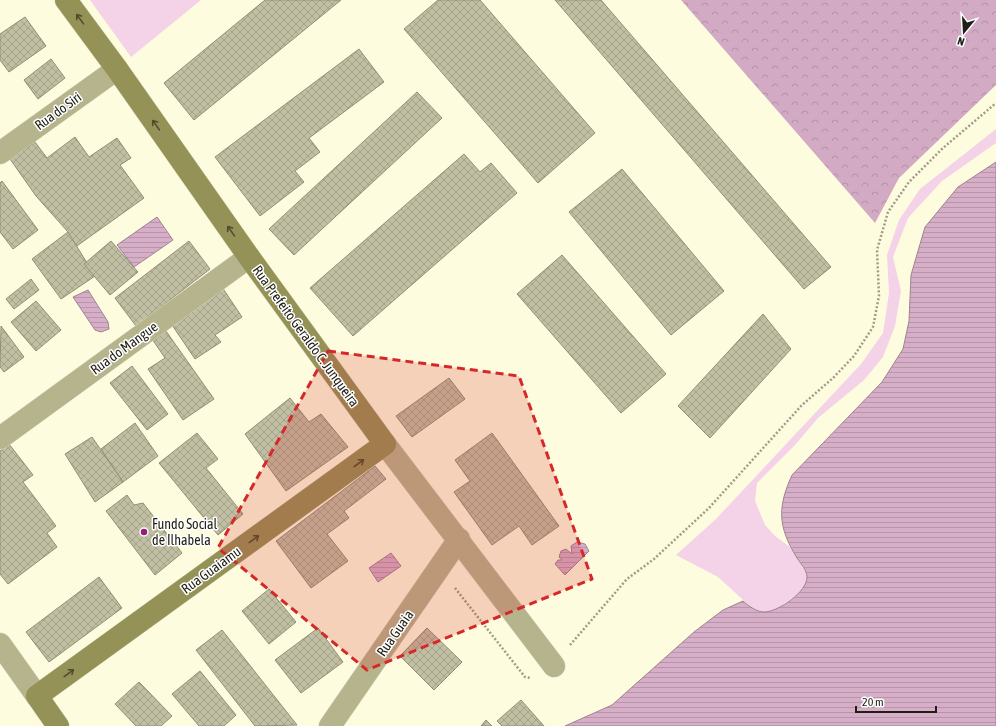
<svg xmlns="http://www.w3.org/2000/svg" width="996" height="726" font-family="'Asap Condensed',sans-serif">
  <defs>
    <pattern id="forest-crowns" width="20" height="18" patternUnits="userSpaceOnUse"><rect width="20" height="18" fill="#d2aac4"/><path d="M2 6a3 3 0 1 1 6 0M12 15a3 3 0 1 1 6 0" fill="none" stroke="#b492a8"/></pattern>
    <pattern id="water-rules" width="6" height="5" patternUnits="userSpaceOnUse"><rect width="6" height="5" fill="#d6aec8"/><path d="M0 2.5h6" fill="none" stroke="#b795ab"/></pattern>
    <pattern id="building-cross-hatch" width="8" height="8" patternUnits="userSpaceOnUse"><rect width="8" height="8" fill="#c0bfa3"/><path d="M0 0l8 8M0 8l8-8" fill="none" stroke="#a5a48b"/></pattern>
  </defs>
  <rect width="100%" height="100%" fill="#fdfcdf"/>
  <g fill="#f4d2e8">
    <path d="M 90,0 L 201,0 L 131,57 Z"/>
    <path d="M 996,129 L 996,143 L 942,181 L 908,218 L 893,257 L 901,291 L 895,326 L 883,357 L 864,380 L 818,418 L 795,445 L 757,483 L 755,501 L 765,525 L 775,536 L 790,547 L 807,575 L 807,585 L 802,592 L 776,609 L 765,612 L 753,609 L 718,577 L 676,555 L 716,519 L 861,364 L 883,333 L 889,293 L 887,255 L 899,220 L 920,189 Z"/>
  </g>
  <path fill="url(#forest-crowns)" d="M 681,0 L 996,0 L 996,85 L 899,178 L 875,223 Z"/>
  <g fill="url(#water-rules)" stroke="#9f8392">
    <path d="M 996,162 L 996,726 L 565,726 L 612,705 L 694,632 L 723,610 L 743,601 C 749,606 756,612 765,612 C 779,611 807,592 807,577 C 807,571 801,564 797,558 C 778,527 777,508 792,475 L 882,382 L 903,349 L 909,321 L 911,275 L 925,227 L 958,187 Z"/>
    <path d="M 157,217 L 173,240 L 134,267 L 117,245 Z"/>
    <path d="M 88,290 L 108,322 L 109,329 L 101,332 L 95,330 L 73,297 Z"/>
    <path d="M 577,542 L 585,544 L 589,551 L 565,575 L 555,564 L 558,560 L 562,560 L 559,557 L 561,551 L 566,549 L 572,554 L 571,546 Z"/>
    <path d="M 391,553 L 401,566 L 378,582 L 369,568 Z"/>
  </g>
  <g fill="url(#building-cross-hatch)" stroke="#908f74">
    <path d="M 265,0 L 341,0 L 194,120 L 164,83 Z"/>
    <path d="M 438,0 L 480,0 L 595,133 L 538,183 L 404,29 Z"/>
    <path d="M 555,0 L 601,0 L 831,267 L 804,289 Z"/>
    <path d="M 25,17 L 46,46 L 9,72 L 0,60 L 0,34 Z"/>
    <path d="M 359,49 L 384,82 L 309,138 L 320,152 L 295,171 L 304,182 L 260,216 L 215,157 Z"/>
    <path d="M 51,59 L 65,78 L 38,99 L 24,80 Z"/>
    <path d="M 417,92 L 442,118 L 294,255 L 269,229 Z"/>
    <path d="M 75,137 L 89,157 L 117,138 L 131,158 L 120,165 L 144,198 L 74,248 L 68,232 L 36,196 L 10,159 L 35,142 L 47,158 Z"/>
    <path d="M 464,154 L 480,172 L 491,163 L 517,193 L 353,336 L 310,288 Z"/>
    <path d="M 622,169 L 724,291 L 671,335 L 569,212 Z"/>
    <path d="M 2,181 L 38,230 L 13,249 L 0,232 L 0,183 Z"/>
    <path d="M 68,232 L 95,276 L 61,299 L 32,259 Z"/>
    <path d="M 111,241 L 138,272 L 110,295 L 84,264 Z"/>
    <path d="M 189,241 L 210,269 L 136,326 L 115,298 Z"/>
    <path d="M 562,255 L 666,374 L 621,413 L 517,294 Z"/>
    <path d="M 31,279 L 39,290 L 14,309 L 6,299 Z"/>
    <path d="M 222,287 L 242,317 L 215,335 L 221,342 L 195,359 L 170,322 Z"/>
    <path d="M 36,301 L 61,330 L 36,351 L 11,322 Z"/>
    <path d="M 763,314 L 791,349 L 710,438 L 678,406 Z"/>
    <path d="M 161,324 L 214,399 L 183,420 L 148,369 L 165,358 L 148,333 Z"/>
    <path d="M 1,326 L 24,357 L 4,372 L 0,367 Z"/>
    <path d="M 132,366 L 168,414 L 147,430 L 110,383 Z"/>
    <path d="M 449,378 L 465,399 L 412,437 L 396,416 Z"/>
    <path d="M 290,398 L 309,422 L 321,414 L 348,447 L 286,491 L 245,434 Z"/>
    <path d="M 135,423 L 158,456 L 123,482 L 101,449 Z"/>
    <path d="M 197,433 L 218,459 L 206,468 L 243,514 L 218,535 L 159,463 Z"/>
    <path d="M 492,433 L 559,526 L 532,545 L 519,526 L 492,545 L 454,492 L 470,481 L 455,460 Z"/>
    <path d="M 92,437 L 123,482 L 95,502 L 65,454 Z"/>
    <path d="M 9,444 L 33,475 L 23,482 L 56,526 L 47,533 L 57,547 L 8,584 L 0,574 L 0,451 Z"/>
    <path d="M 375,466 L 386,479 L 344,511 L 349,518 L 327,534 L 348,561 L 311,588 L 276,541 Z"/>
    <path d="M 127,495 L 134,505 L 143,503 L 182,553 L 155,575 L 106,511 Z"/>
    <path d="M 99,577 L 122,608 L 49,662 L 26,632 Z"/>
    <path d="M 269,589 L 296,622 L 269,644 L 242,611 Z"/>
    <path d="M 318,628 L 343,662 L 301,693 L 275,660 Z"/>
    <path d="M 427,628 L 462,662 L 434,690 L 400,656 Z"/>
    <path d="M 222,630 L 297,725 L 255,726 L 196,650 Z"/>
    <path d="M 200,671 L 236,715 L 224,726 L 199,726 L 172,694 Z"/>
    <path d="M 139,682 L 172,716 L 161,726 L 136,726 L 115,704 Z"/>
    <path d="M 521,700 L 544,726 L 502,726 L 497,721 Z"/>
    <path d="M 486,720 L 492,726 L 481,726 Z"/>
  </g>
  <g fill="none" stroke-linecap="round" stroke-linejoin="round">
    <defs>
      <g id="minor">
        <path d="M 0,153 L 117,69"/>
        <path d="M 0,438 L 249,257"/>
        <path d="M 385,444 L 554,666"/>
        <path d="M 0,644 L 37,696"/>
        <path d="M 330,726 L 459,539"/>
      </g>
      <path id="secondary" d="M 58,726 L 37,696 L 385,444 L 249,257 L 117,69 L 66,0"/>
    </defs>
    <use href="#minor" stroke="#dad9bf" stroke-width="23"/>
    <use href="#secondary" stroke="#dad9bf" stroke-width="23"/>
    <g stroke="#9e9d88" stroke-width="2.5" stroke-dasharray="2 2" stroke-linecap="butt">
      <path d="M 455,588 L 525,677 L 531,678"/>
      <path d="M 570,645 L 627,579 L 654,559 L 709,508 L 802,405 L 833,378 L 854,356 L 873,327 L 879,296 L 877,250 L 888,212 L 909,182 L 943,148 L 996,103"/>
    </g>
    <use href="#minor" stroke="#b6b48d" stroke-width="22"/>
    <use href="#secondary" stroke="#959257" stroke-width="22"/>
  </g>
  <defs><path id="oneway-shaft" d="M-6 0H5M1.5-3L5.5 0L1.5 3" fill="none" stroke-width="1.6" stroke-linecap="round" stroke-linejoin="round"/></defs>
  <g stroke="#4f4d2f">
    <use href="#oneway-shaft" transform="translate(80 19) rotate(-126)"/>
    <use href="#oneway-shaft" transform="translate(156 125) rotate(-125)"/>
    <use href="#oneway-shaft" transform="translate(231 231) rotate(-125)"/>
    <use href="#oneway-shaft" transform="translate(359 463) rotate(-36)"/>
    <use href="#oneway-shaft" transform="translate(254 539) rotate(-36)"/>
    <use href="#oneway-shaft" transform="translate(69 673) rotate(-36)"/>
  </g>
  <path fill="#d62828" fill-opacity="0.2" stroke="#d62828" stroke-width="3" stroke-dasharray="8 5" stroke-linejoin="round" d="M 328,351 L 519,376 L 592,579 L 367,670 L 218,548 Z"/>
  <circle fill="#951e7a" stroke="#fff" stroke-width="1.5" cx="144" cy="532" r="4"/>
  <g text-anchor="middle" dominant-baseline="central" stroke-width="3" stroke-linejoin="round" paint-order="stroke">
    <g font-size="14" fill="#201f15" stroke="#fff">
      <text transform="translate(58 111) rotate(-36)">Rua do Siri</text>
      <text transform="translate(306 336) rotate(54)">Rua Prefeito Geraldo C. Junqueira</text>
      <text transform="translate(124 348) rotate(-36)">Rua do Mangue</text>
      <text transform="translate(211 570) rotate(-36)">Rua Guaiamu</text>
      <text transform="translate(395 633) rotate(-55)">Rua Guaia</text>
    </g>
    <g font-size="14" fill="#201f15" stroke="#fff" text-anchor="start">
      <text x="152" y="524">Fundo Social<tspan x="152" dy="16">de Ilhabela</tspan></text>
    </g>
  </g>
  <g transform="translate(964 32) rotate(198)" stroke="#ffffff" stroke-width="3" paint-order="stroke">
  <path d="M0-3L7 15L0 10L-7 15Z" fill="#201f15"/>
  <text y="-6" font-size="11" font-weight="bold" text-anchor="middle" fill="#201f15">N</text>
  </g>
  <path d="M856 706v6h80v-6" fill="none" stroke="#201f15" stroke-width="2"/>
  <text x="862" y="706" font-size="12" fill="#201f15" stroke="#ffffff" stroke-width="3" paint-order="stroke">20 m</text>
</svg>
